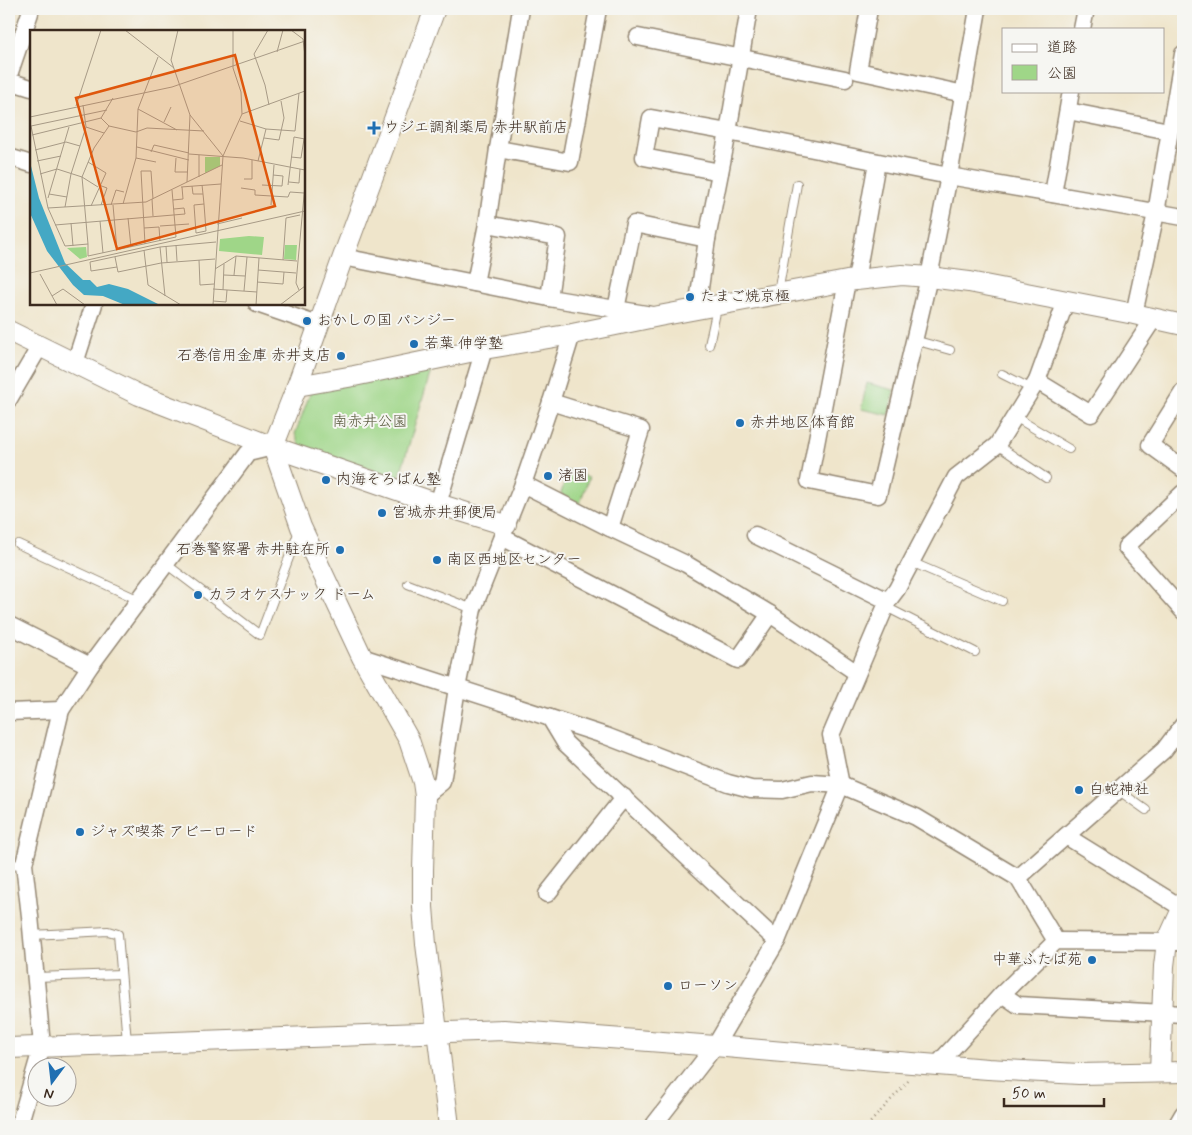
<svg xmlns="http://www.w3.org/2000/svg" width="1192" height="1135" font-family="Mynerve,'Klee One',sans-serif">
  <rect width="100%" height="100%" fill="#f6f6f2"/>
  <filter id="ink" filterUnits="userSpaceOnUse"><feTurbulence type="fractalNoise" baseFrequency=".02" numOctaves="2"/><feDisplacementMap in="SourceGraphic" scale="10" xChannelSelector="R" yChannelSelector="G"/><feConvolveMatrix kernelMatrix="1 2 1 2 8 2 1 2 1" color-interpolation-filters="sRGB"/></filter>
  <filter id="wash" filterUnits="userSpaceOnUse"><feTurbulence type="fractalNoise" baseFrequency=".0096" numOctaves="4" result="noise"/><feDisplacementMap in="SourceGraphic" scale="20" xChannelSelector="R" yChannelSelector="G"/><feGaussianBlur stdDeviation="1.12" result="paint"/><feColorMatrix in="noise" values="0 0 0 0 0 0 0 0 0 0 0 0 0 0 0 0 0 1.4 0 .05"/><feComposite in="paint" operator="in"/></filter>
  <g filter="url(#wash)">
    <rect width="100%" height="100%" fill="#efe5cb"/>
    <g fill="#9fd688" stroke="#6d8053">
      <path d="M 433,364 L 399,478 L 300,446 L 295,434 L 312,388 Z"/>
      <path d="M 867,383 L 894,390 L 889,415 L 861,409 Z"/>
      <path d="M 569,470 L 589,477 L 580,503 L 564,498 L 561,493 Z"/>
    </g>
  </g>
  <g filter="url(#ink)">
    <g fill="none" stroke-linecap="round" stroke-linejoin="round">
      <defs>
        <g id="service">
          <path d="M 778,293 L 797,184"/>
          <path d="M 914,340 L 950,350"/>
          <path d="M 709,345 L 717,308"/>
          <path d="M 1002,374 L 1032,389"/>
          <path d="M 1015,417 L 1069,449"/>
          <path d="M 997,445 L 1046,478"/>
          <path d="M 18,544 L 139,600"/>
          <path d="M 911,562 L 1002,601"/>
          <path d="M 166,564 L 260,635 L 299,531"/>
          <path d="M 408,584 L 473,609"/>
          <path d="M 886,607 L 975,652"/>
          <path d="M 1118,790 L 1146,810"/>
          <path d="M 9,865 L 24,864"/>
          <path d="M 32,935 L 108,931 L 118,934 L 127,1042"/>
          <path d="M 36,977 L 121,974"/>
        </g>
        <g id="minor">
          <path d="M 869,9 L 858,71 L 964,94"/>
          <path d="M 1082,29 L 1086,9"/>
          <path d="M 638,37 L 845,79"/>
          <path d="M 9,75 L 30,13"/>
          <path d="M 9,81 L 31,88"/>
          <path d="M 1068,111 L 1169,131"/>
          <path d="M 498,149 L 570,162 L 598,9"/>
          <path d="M 9,157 L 31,164"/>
          <path d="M 720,172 L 644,157 L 651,118 L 728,132 L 949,176 L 1183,217"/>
          <path d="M 1053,194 L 1071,91"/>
          <path d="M 487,224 L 558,237 L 549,298"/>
          <path d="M 343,257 L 549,298 L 652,315"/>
          <path d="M 856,280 L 877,162"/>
          <path d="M 847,281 L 809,481 L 878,495 L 929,277 L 949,176 L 978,9"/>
          <path d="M 475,283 L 487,224 L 498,149 L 521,9"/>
          <path d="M 257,304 L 318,325"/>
          <path d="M 616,309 L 634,224 L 707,239"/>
          <path d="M 697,309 L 707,239 L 728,132 L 749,9"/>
          <path d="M 1134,314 L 1156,213 L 1183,54"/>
          <path d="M 75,363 L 94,304"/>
          <path d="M 1037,381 L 1091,414 L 1154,318"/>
          <path d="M 1183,392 L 1150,445 L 1183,469"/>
          <path d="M 9,399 L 40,346"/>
          <path d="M 551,402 L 641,430 L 610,528"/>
          <path d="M 523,484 L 610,528 L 686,564 L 770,614 L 857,673"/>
          <path d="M 1183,493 L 1126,547 L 1183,611"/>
          <path d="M 438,504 L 484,349"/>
          <path d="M 755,535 L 888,601"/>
          <path d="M 502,537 L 738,660 L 770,614"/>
          <path d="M 9,625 L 90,666"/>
          <path d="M 362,657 L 606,736 L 728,783 L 751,789 L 782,790 L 812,783 L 841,785 L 916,817 L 1018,878 L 1056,941"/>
          <path d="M 9,712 L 61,710"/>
          <path d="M 550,718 L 565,743 L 777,941"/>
          <path d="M 425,796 L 442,782 L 457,688 L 473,609 L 523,484 L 551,402 L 572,334"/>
          <path d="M 1066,836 L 1182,908"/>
          <path d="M 1018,878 L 1164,750 L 1183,725"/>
          <path d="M 547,894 L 624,797"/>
          <path d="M 1002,994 L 1018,1005 L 1183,1014"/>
          <path d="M 937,1065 L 1002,994 L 1056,941 L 1183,942"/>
          <path d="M 19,1126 L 42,1046 L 30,916 L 24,864 L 61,710 L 90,666 L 248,453 L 273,447"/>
          <path d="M 653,1126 L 715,1046 L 777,941 L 841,785 L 831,735 L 888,601 L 897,589 L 956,477 L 997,445 L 1037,381 L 1066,301"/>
          <path d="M 1176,1126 L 1183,1114"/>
        </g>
        <g id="tertiary">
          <path d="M 435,9 L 343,257 L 297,386 L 273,447 L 301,527 L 362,657 L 409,740 L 423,782 L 425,796 L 423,870 L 423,907 L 426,944 L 449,1126"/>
          <path d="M 9,331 L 139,395 L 273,447 L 438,504 L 506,525"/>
          <path d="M 297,386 L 354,376 L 484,349 L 572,334 L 659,316 L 847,281 L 902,275 L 929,277 L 969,282 L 1134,314 L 1183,325"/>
          <path d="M 9,1048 L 504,1030 L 715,1046 L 874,1060 L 988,1069 L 1079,1074 L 1183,1072"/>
          <path d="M 1160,1072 L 1164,966 L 1167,942 L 1183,907"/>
        </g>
      </defs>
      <use href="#service" stroke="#958874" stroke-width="10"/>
      <use href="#minor" stroke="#958874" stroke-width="19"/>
      <use href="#tertiary" stroke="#958874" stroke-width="22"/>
      <path stroke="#958874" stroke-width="2.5" stroke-dasharray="1 4" stroke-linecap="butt" d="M 867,1126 L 910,1079"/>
      <use href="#service" stroke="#fff" stroke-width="8"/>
      <use href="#minor" stroke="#fff" stroke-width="16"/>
      <use href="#tertiary" stroke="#fff" stroke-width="20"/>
    </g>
  </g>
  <g fill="#1f6fb2" stroke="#f6f6f2" stroke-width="2">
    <path d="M371.5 120.5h5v5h5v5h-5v5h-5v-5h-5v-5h5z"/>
    <circle cx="690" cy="297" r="5"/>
    <circle cx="307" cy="321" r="5"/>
    <circle cx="414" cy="344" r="5"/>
    <circle cx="341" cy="356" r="5"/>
    <circle cx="740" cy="423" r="5"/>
    <circle cx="548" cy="476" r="5"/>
    <circle cx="326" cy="480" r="5"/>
    <circle cx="382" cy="513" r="5"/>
    <circle cx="340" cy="550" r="5"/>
    <circle cx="437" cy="560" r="5"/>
    <circle cx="198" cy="595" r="5"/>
    <circle cx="1079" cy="790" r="5"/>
    <circle cx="80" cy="832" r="5"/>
    <circle cx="1092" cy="960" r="5"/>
    <circle cx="668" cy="986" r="5"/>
  </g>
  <g text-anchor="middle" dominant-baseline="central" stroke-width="4" stroke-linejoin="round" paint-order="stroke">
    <g font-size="15" fill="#3b2a1e" stroke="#f6f6f2" text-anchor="start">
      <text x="384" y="128">ウジエ調剤薬局 赤井駅前店</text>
      <text x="700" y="297">たまご焼京極</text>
      <text x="317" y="321">おかしの国 パンジー</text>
      <text x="424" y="344">若葉 伸学塾</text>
      <text x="331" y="356" text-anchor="end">石巻信用金庫 赤井支店</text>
      <text x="750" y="423">赤井地区体育館</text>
      <text x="558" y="476">渚園</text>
      <text x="336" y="480">内海そろばん塾</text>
      <text x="392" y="513">宮城赤井郵便局</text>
      <text x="330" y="550" text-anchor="end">石巻警察署 赤井駐在所</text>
      <text x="447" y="560">南区西地区センター</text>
      <text x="208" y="595">カラオケスナック ドーム</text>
      <text x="1089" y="790">白蛇神社</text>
      <text x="90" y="832">ジャズ喫茶 アビーロード</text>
      <text x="1082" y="960" text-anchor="end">中華ふたば苑</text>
      <text x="678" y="986">ローソン</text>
    </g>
    <g font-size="15" fill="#545538" stroke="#f6f6f2">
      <text x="370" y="422">南赤井公園</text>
    </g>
  </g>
  <g transform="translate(30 30)">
    <rect width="275" height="275" fill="#efe5cb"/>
    <path d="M 175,127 L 190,127 L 190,136 L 175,143 ZM 219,206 L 234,207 L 232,225 L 189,221 L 190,209 ZM 255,215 L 267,215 L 266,230 L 254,229 ZM 56,217 L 57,227 L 50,229 L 37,218 Z" fill="#9fd688"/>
    <path d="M 0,132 L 9,168 L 35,233 L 53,250 L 60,250 L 67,257 L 79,254 L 98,259 L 130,275 L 95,275 L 73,266 L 54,265 L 43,255 L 17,221 L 0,183 Z" fill="#44a8c4"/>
    <path fill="none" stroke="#a79a86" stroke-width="1" d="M 95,0 L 144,38M 148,0 L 141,30 L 160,85 L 193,126 L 183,275M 238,0 L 224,24 L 235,55 L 239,75M 261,0 L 273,9 L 275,26M 247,22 L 253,0M 46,76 L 71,0M 108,79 L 147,100M 77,80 L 1,96 L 18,178 L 35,216 L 58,214 L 58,226 L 146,207 L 142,160M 212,84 L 275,61M 0,87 L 142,57 L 275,11M 71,88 L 79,96 L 106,102 L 117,98 L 174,101M 210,91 L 236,99 L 265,101 L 269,63M 134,92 L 141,77M 56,97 L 74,103M 2,105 L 71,88 L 83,68M 234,108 L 249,110 L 254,88 L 251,71M 107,117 L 159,130M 5,120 L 36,112 L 50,116M 121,122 L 124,115 L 159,123M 159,124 L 213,128 L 275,140M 193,126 L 212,84 L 211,62 L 203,38 L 203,0M 261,127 L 271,128 L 274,109M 106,128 L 126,132M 146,128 L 145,142 L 158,142M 7,131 L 31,126M 228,131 L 236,99M 58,132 L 76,143 L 61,176M 10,144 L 27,139 L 52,147 L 68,157M 169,147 L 169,125M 214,149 L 222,149 L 222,130M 157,152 L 160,85M 259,152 L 269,153 L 270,139M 69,155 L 77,158 L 71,175M 172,155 L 173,164 L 174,174 L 176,201 L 166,203 L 164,175 L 174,174M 232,155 L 252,156 L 253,146 L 243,145M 258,155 L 264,107 L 275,109M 162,156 L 163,164 L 173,164M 151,157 L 191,154M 211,158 L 225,160 L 225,165 L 258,167 L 260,162 L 274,163M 19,164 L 37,167M 18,168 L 39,97M 122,169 L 123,186M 143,170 L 153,169 L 152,157M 93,174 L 106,128 L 108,79 L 128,27M 81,175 L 86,160 L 94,162M 83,175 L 87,220M 241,175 L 244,135M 35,177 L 41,144 L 56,97 L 53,75M 18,178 L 116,172 L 192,135M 98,188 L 101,217M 70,191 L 73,223M 41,193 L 43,216M 187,194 L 212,188M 25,195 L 155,184 L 154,178 L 144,179M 130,196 L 159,194M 114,198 L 129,197 L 130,211M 58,214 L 52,147 L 64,118 L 79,96M 115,214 L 111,141 L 121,141 L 123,169M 146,215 L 147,231M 136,216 L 137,232M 130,217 L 135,266M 114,220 L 118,255 L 151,275M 85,227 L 88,242 L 131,233 L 185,229M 169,230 L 170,255 L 184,254M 253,230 L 256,188 L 270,185M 87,237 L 61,241 L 60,232 L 130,217 L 186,212M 185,239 L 206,226 L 267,231M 228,240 L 266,243M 0,243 L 275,181M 10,244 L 27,275M 194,245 L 215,246M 204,245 L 206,226M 227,252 L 253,254 L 254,242M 183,259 L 227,262M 193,260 L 194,234M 269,260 L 266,253 L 275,155M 214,261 L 217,227M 22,266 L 33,259 L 55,275M 183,271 L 196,272 L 197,260M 226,275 L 229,228M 250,275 L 275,256"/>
    <path fill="#df570d" fill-opacity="0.15" stroke="#df570d" stroke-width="2.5" d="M 205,25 L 245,176 L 87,219 L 46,68 Z"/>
    <rect width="275" height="275" fill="none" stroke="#3b2a1e" stroke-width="2.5"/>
  </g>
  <rect width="1192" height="1135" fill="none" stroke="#f6f6f2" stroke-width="30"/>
  <rect x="1002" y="28" width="162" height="65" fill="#f6f6f2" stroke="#aba49d"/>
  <rect x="1012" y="44" width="25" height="8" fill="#ffffff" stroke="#aba49d"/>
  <text x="1047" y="52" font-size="15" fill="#3b2a1e">道路</text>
  <rect x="1012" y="65" width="25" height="15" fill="#9fd688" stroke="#aba49d"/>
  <text x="1047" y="78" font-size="15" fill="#3b2a1e">公園</text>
  <g transform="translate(52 1082) rotate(195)"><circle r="24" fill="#f6f6f2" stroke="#aba49d"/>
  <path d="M0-4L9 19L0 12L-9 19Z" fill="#1f6fb2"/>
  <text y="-8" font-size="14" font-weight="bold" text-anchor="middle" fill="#3b2a1e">N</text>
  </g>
  <path d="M1004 1098v8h100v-8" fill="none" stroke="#3b2a1e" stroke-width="2.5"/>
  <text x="1012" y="1098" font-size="15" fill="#3b2a1e" stroke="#f6f6f2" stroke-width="4" paint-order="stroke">50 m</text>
</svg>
